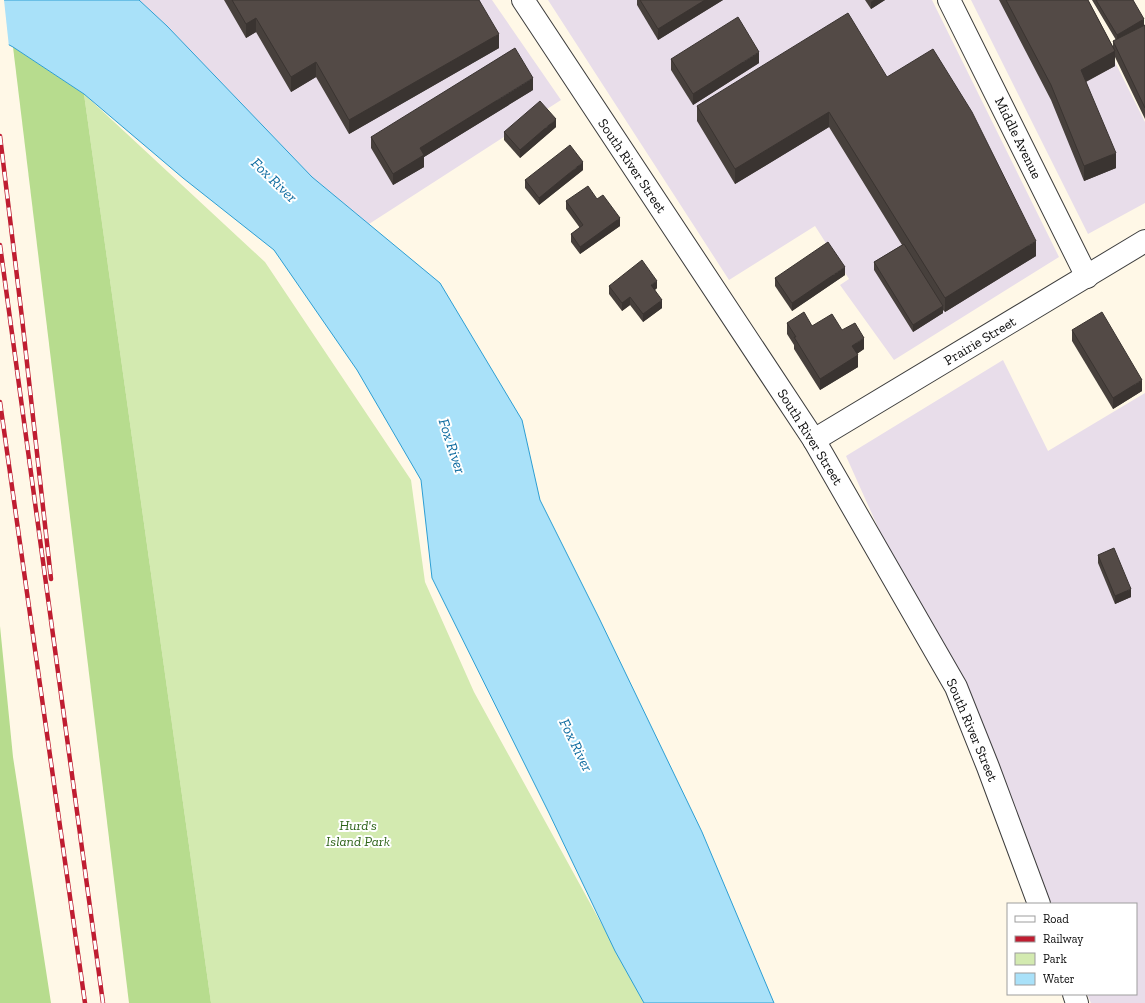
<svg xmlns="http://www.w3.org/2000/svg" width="1145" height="1003" font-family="'Zilla Slab',serif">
  <rect width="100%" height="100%" fill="#fff8e7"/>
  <g fill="#e8ddea">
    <path d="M 139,0 L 492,0 L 561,100 L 369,224 L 312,177 L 167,26 Z"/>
    <path d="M 548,0 L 932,0 L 1059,257 L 894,360 L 840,285 L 849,279 L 815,226 L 729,280 Z"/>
    <path d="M 971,0 L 1084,0 L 1145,122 L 1145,203 L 1088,234 Z"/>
    <path d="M 1003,360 L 1048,451 L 1145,393 L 1145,1003 L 1091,1003 L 1087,994 L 1136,994 L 1136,904 L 1047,904 L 846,456 Z"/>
  </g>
  <path fill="#d3eab0" d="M 84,94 L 265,262 L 411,480 L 425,582 L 474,692 L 645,1003 L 211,1003 Z"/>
  <g fill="#b7dc8e">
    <path d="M 13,47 L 84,94 L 211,1003 L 129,1003 Z"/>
    <path d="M 0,626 L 13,757 L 51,1003 L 0,1003 Z"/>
  </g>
  <path fill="#a9e1f9" stroke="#2d9ed3" d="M 0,0 L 139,0 L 167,26 L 312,177 L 440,283 L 522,420 L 540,500 L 599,618 L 702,832 L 774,1003 L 644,1003 L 615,951 L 549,813 L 432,578 L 421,480 L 357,370 L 274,250 L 183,178 L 84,94 L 13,47 L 0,40 Z"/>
  <path fill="#fff8e7" d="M 0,0 L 4,0 L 9,47 L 0,42 Z"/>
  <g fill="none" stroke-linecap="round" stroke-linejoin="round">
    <defs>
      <g id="minor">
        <path d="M 523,0 L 814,440 L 956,687 L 988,767 L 1039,904"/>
        <path d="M 949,0 L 1087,277"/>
        <path d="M 814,440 L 1145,241"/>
        <path d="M 1074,994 L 1077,1003"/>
      </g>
    </defs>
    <use href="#minor" stroke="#3d3d3d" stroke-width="24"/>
    <use href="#minor" stroke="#fff" stroke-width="22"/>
    <defs>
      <g id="rail">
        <path d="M 0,136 L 22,318 L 51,579"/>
        <path d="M 0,245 L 103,1003"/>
        <path d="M 0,402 L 85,1003"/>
      </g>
    </defs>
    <use href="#rail" stroke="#bf1d31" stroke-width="4.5"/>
    <use href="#rail" stroke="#fff" stroke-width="3" stroke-dasharray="9" stroke-linecap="butt"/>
  </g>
  <g fill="#47403c">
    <path d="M 224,0 L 479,0 L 499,48 L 349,134 L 316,77 L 291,92 L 256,32 L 246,38 Z"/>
    <path d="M 637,0 L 723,0 L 658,40 L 637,5 Z"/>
    <path d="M 865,0 L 885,0 L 871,9 Z"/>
    <path d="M 999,0 L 1088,0 L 1113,47 L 1113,41 L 1116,40 L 1092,0 L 1133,0 L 1144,26 L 1145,25 L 1145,119 L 1115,57 L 1115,66 L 1086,82 L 1116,168 L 1084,181 L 1051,100 Z"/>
    <path d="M 671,59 L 759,63 L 693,105 L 671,70 Z"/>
    <path d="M 887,77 L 1036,256 L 945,312 L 943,310 L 943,313 L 913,332 L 874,270 L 874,262 L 902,245 L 829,127 L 735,184 L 697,121 L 697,106 Z"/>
    <path d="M 533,90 L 424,157 L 424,167 L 393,185 L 371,148 L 371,137 Z"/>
    <path d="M 556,127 L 520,158 L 504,140 L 504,132 Z"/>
    <path d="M 583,170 L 539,205 L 525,188 L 525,180 Z"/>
    <path d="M 597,199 L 620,226 L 580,254 L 571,242 L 571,234 L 580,228 L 566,209 L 566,201 Z"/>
    <path d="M 845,275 L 792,311 L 775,286 L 775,278 Z"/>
    <path d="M 609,286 L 657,288 L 655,290 L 662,308 L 643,322 L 630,305 L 622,311 L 609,294 Z"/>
    <path d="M 787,323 L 842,330 L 864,349 L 857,354 L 858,367 L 820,390 L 794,349 L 794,345 L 787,334 Z"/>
    <path d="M 1072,330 L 1142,391 L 1113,409 L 1072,341 Z"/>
    <path d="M 1098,555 L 1131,597 L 1115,604 L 1098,563 Z"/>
  </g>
  <g fill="#3a3431">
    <path d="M 705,0 L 723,0 L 658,40 L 658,29 Z"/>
    <path d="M 874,0 L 885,0 L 871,9 L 871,2 Z"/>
    <path d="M 256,18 L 256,32 L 246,38 L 246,24 Z"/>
    <path d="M 1144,19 L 1144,27 L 1117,42 L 1117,35 Z"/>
    <path d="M 499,34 L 499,48 L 349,134 L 349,120 Z"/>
    <path d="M 1115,51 L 1115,66 L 1081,84 L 1081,70 Z"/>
    <path d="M 759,52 L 759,63 L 693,105 L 693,94 Z"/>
    <path d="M 316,62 L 316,77 L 291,92 L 291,77 Z"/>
    <path d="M 533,78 L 533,90 L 424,157 L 424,167 L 393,185 L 393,174 L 420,148 Z"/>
    <path d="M 829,112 L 829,127 L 735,184 L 735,169 Z"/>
    <path d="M 556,119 L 556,127 L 520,158 L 520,150 Z"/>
    <path d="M 1116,153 L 1116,168 L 1084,181 L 1084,166 Z"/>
    <path d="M 583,162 L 583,170 L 539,205 L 539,198 Z"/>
    <path d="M 620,218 L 620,226 L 580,254 L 580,247 Z"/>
    <path d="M 1036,241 L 1036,256 L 945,312 L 945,298 Z"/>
    <path d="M 845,267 L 845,275 L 792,311 L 792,303 Z"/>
    <path d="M 657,281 L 657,288 L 651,293 L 651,285 Z"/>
    <path d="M 630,297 L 630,305 L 622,311 L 622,303 Z"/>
    <path d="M 662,300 L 662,308 L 643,322 L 643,314 Z"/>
    <path d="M 943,306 L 943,313 L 913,332 L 913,325 Z"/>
    <path d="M 864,338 L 864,349 L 852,357 L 852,346 Z"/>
    <path d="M 858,355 L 858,367 L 820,390 L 820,379 Z"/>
    <path d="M 1142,380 L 1142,391 L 1113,409 L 1113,398 Z"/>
    <path d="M 1131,589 L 1131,597 L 1115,604 L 1115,596 Z"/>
  </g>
  <g fill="#534a46" stroke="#3a3431">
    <path d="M 232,0 L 479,0 L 499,34 L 349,120 L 316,62 L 291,77 L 256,18 L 246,24 Z"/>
    <path d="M 640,0 L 705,0 L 658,29 Z"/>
    <path d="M 1006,0 L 1088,0 L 1115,51 L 1081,70 L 1116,153 L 1084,166 L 1051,85 Z"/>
    <path d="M 1096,0 L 1133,0 L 1144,19 L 1117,35 Z"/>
    <path d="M 848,13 L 887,77 L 933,49 L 972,112 L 1036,241 L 945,298 L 829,112 L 735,169 L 697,106 Z"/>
    <path d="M 738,17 L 759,52 L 693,94 L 671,59 Z"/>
    <path d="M 1145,25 L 1145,108 L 1113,41 Z"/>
    <path d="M 515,48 L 533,78 L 420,148 L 424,155 L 393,174 L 371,137 Z"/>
    <path d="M 540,101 L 556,119 L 520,150 L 504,132 Z"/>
    <path d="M 570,145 L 583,162 L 539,198 L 525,180 Z"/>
    <path d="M 588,186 L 597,199 L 603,195 L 620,218 L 580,247 L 571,234 L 583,225 L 566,201 Z"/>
    <path d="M 828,242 L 845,267 L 792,303 L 775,278 Z"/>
    <path d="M 904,244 L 943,306 L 913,325 L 874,262 Z"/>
    <path d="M 642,260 L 657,281 L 651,285 L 662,300 L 643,314 L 630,297 L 622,303 L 609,286 Z"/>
    <path d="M 804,312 L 812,326 L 832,314 L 842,330 L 855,323 L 864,338 L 852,346 L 858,355 L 820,379 L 794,337 L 796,337 L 787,323 Z"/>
    <path d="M 1102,312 L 1142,380 L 1113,398 L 1072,330 Z"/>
    <path d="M 1114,548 L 1131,589 L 1115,596 L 1098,555 Z"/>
  </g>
  <g text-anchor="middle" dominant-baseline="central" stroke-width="4" stroke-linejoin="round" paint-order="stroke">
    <g font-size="14" fill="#0a0a0a" stroke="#fff">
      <text transform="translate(1018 138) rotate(64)">Middle Avenue</text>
      <text transform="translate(632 166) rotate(56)">South River Street</text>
      <text transform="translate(980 341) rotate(-31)">Prairie Street</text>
      <text transform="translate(810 437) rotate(58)">South River Street</text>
      <text transform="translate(972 730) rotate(67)">South River Street</text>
    </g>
    <g font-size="14" font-style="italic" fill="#2e6319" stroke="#fff">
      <text x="358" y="825">Hurd's<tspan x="358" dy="16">Island Park</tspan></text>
    </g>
    <g font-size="15" font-style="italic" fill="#0f6ca0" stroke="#fff">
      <text transform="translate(274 180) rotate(44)">Fox River</text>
      <text transform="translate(452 446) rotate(72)">Fox River</text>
      <text transform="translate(576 745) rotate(64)">Fox River</text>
    </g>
  </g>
  <rect x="1007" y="903" width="130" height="92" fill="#ffffff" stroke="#9d9d9d"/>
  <rect x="1015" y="916" width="20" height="6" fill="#ffffff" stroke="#9d9d9d"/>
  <text x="1043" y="923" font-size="12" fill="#0a0a0a">Road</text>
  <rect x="1015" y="936" width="20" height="6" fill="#bf1d31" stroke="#9d9d9d"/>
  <text x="1043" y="943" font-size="12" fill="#0a0a0a">Railway</text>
  <rect x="1015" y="953" width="20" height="12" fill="#d3eab0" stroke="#9d9d9d"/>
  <text x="1043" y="963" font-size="12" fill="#0a0a0a">Park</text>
  <rect x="1015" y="973" width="20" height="12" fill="#a9e1f9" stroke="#9d9d9d"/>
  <text x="1043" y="983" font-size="12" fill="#0a0a0a">Water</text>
</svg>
